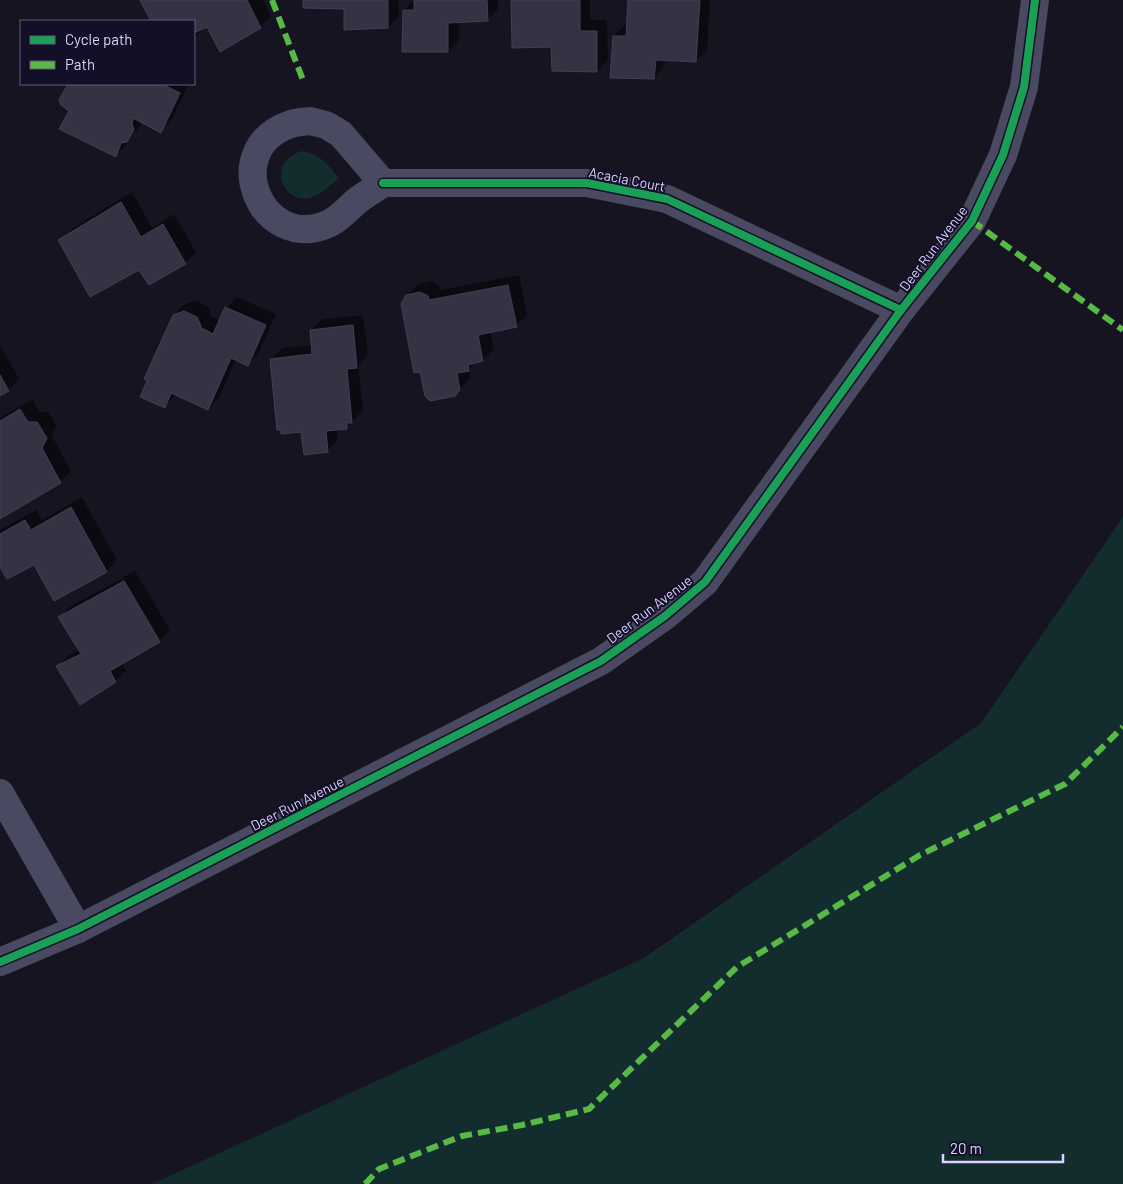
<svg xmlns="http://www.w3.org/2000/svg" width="1123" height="1184" font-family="Barlow,sans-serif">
  <rect width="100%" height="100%" fill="#161421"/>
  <g fill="#132c2d">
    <path d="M 302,151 C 319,153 328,165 339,178 C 331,184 320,196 309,198 C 282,203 266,162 302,151 Z"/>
    <path d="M 1123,517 L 1123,1184 L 152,1184 L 644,958 L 981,723 Z"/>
  </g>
  <g fill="#0007">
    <path d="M 141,0 L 263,0 L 271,16 L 260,27 L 208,25 L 202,28 L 202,30 L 194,38 L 194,21 L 152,21 Z"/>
    <path d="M 304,0 L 398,0 L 399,16 L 388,27 L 346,7 Z"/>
    <path d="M 414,0 L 498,0 L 498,9 L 487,20 L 459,21 L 459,40 L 448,51 L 404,10 Z"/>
    <path d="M 512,0 L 590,0 L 590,20 L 607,20 L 608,60 L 597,71 Z"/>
    <path d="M 629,0 L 710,0 L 707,50 L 696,61 L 665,59 L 664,67 L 653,78 L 614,36 L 625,25 L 628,25 Z"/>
    <path d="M 69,84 L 189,84 L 171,120 L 160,131 L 142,122 L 138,129 L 129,138 L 127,144 L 116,155 L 60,100 Z"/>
    <path d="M 132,192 L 152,228 L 174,214 L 196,252 L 185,263 L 139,268 L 59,241 L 70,230 Z"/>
    <path d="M 519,275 L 527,315 L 516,326 L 490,331 L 494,349 L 483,360 L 477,361 L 469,370 L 470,378 L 455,395 L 407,295 L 419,284 L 432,281 L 439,285 L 440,290 Z"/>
    <path d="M 237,297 L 276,314 L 259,353 L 248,364 L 236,359 L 219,398 L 208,408 L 176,394 L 165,406 L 174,315 L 185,304 L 196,301 L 208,306 L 211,314 L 210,316 L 220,321 L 226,308 Z"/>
    <path d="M 363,315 L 368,355 L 358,365 L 363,410 L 347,427 L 337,428 L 338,440 L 327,451 L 303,431 L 271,359 L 282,348 L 312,345 L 311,330 L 322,319 Z"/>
    <path d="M 0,345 L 19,379 L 8,390 L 0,395 Z"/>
    <path d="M 32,399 L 39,412 L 48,412 L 57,426 L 52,436 L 71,471 L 60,482 L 0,517 L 0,418 Z"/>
    <path d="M 82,497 L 117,560 L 107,571 L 54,599 L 34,564 L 0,565 L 0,530 L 36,510 L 42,520 Z"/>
    <path d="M 135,571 L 170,630 L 159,641 L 122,663 L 126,671 L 115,681 L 58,666 L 69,655 L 80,650 L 60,617 L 71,606 L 121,579 L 157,640 L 160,640 L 123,577 Z"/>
  </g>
  <g fill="#343243" stroke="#433f54">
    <path d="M 140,0 L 247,0 L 261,28 L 220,52 L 207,27 L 194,33 L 194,21 L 151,21 Z"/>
    <path d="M 303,0 L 388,0 L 388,28 L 344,30 L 344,9 L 303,8 Z"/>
    <path d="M 414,0 L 487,0 L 488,21 L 448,23 L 448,52 L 402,52 L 403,10 L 414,10 Z"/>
    <path d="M 511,0 L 580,0 L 580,31 L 597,31 L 597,72 L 552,71 L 551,47 L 512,48 Z"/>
    <path d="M 628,0 L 700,0 L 696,62 L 656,60 L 654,79 L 610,78 L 613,36 L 626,36 Z"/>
    <path d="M 68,84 L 162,84 L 180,93 L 161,133 L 133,118 L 132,124 L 134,130 L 127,142 L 121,143 L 116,157 L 59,129 L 69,111 L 61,105 L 59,100 Z"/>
    <path d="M 121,202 L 141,237 L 163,224 L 186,264 L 149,285 L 139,270 L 90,297 L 58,240 Z"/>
    <path d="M 508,285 L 517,327 L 478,335 L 483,361 L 468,365 L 469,371 L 457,373 L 460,390 L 455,396 L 430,401 L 425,396 L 420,372 L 414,373 L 401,304 L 406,295 L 420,292 L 428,296 L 429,300 Z"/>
    <path d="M 225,307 L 266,325 L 248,366 L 231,358 L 208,410 L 171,393 L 165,408 L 140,397 L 147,381 L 144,379 L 173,315 L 184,311 L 197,317 L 201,326 L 200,327 L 213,334 Z"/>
    <path d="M 353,325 L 357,368 L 347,369 L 352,423 L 347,423 L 347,429 L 326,431 L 328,452 L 304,455 L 301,432 L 281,434 L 281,430 L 277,430 L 270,359 L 312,354 L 310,330 Z"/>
    <path d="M 0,375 L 9,391 L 0,396 Z"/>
    <path d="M 20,409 L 28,422 L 37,422 L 47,438 L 42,448 L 61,483 L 0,519 L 0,421 Z"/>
    <path d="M 71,507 L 107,572 L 54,601 L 34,565 L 7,579 L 0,567 L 0,534 L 25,520 L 31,530 Z"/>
    <path d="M 124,581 L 160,642 L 110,671 L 116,682 L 80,705 L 56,666 L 81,654 L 58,617 Z"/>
  </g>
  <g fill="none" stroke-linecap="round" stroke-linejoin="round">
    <g stroke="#4a4962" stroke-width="28">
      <path d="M 310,121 L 326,125 L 341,134 L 383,183 C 375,189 366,194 358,200 C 348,208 340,219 328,224 C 260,253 218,148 291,124 C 297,122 304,122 310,121 Z"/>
      <path d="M 383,183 L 587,183 L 667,199 L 901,310"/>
      <path d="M 0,793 L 78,929"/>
      <path d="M 0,962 L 78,929 L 601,661 L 665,616 L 705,582 L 901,310 L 972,221 L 1003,155 L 1024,87 L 1035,0"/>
    </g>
    <g stroke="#58b947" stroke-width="6" stroke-dasharray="12 6" stroke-linecap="butt">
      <path d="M 272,0 L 303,80"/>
      <path d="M 972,221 L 1123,330"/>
      <path d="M 365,1184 L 379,1169 L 462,1136 L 522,1125 L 589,1109 L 737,967 L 920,855 L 1065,784 L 1123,727"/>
    </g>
    <defs>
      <g id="cycleway">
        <path d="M 383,183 L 587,183 L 667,199 L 901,310"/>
        <path d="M 0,962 L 78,929 L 601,661 L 665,616 L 705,582 L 901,310 L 972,221 L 1003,155 L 1024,87 L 1035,0"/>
      </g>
    </defs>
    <use href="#cycleway" stroke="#130f26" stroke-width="11"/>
    <use href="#cycleway" stroke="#1a9f57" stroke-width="8"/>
  </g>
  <g text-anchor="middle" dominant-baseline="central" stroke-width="4" stroke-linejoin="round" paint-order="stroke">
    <g font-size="14" fill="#d9d4ff" stroke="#130f26">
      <text transform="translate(627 179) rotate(11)">Acacia Court</text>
      <text transform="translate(933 248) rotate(-53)">Deer Run Avenue</text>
      <text transform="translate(649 609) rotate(-37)">Deer Run Avenue</text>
      <text transform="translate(297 803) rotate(-27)">Deer Run Avenue</text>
    </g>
  </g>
  <rect x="20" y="20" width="175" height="65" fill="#130f26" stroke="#625e7d"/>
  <rect x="30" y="36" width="25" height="8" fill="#1a9f57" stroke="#625e7d"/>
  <text x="65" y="45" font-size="15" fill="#d9d4ff">Cycle path</text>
  <rect x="30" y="61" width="25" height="8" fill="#58b947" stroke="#625e7d"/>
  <text x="65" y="70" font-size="15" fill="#d9d4ff">Path</text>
  <path d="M943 1154v8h120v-8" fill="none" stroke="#d9d4ff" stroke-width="2.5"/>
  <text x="950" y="1154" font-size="15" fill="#d9d4ff" stroke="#130f26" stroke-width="4" paint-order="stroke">20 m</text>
</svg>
